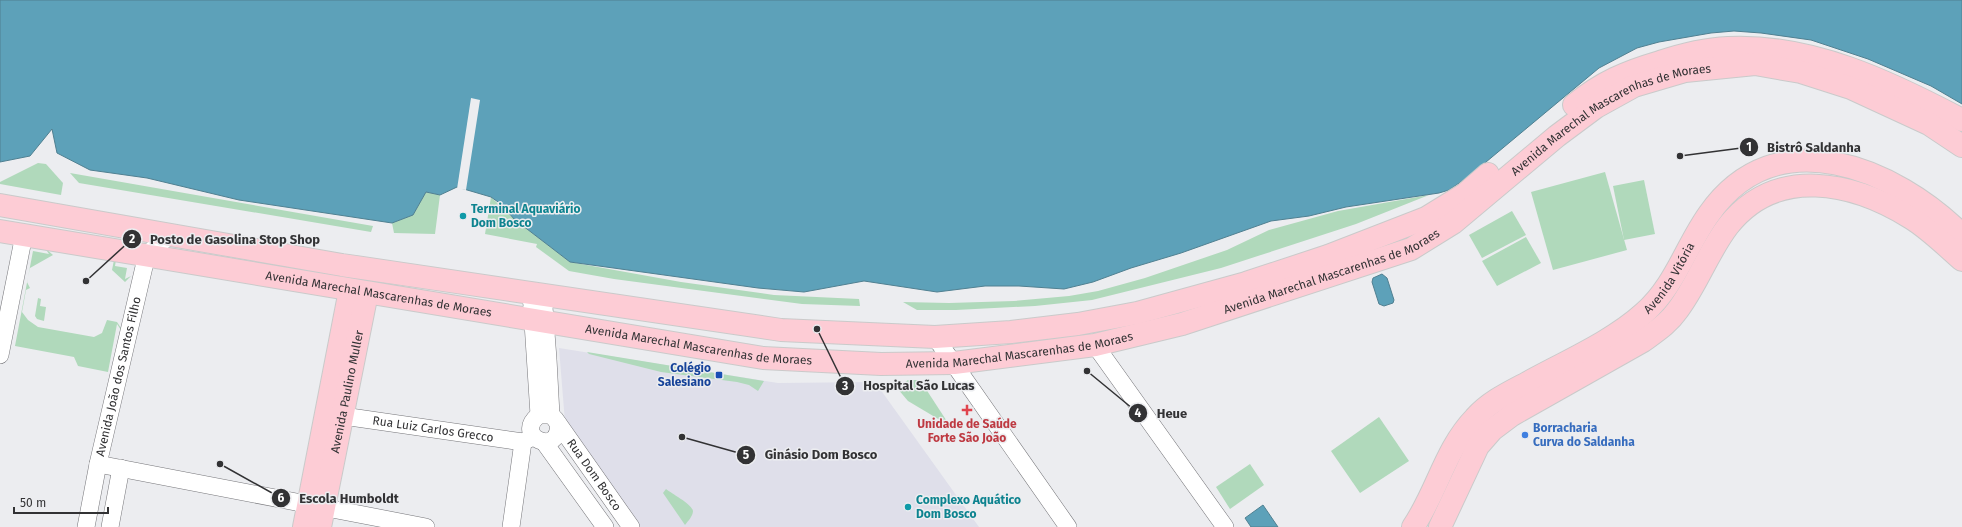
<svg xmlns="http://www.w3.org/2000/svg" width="1962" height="527" font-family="'Fira Sans',sans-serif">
  <rect width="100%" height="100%" fill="#ecedf0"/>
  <path fill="#dfdfea" d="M 559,348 L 778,383 L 875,382 L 979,527 L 640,527 L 565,422 Z"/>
  <g fill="#b0d9bb">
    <path d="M 38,163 L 46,164 L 63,183 L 61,195 L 0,184 L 0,182 Z"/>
    <path d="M 1605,172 L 1627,250 L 1553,270 L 1531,192 Z"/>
    <path d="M 70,173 L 373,226 L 371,232 L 79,183 Z"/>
    <path d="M 1644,180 L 1655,234 L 1624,240 L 1613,186 Z"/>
    <path d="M 426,192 L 440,195 L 435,234 L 394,233 L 392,223 L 413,215 Z"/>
    <path d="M 1429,195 L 1356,224 L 1221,268 L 1092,300 L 1035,306 L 956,310 L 917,310 L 903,302 L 949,303 L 1014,301 L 1069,296 L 1098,291 L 1145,278 L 1227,250 L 1269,230 L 1338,211 Z"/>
    <path d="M 491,197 L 514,219 L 570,262 L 681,282 L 774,295 L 859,299 L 860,306 L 802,304 L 614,279 L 569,271 L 536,247 L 537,244 L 485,234 Z"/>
    <path d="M 1512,211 L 1526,235 L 1482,258 L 1469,235 Z"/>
    <path d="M 1526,237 L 1541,263 L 1497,286 L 1482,261 Z"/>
    <path d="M 45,248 L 53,255 L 30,268 L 27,282 L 30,288 L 26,290 L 22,312 L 28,320 L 38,327 L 94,337 L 102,333 L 107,320 L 117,322 L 121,328 L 121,330 L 117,324 L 108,372 L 78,366 L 74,357 L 15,346 L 33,251 L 49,254 Z"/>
    <path d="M 114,260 L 116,260 L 115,266 L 127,268 L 125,279 L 131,276 L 125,282 L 112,270 Z"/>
    <path d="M 38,298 L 41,299 L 40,306 L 46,307 L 44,321 L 37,319 L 35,316 Z"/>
    <path d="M 587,352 L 764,381 L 758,391 L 749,385 L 737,382 L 661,372 L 589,354 Z"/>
    <path d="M 908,380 L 917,380 L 922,383 L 950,426 L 908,401 L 897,388 Z"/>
    <path d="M 1379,417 L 1409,461 L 1360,493 L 1331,451 Z"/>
    <path d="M 1250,464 L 1264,485 L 1230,509 L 1216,487 Z"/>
    <path d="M 666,489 C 672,494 692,504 693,511 C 693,516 688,521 685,525 L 663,493 Z"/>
  </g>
  <g fill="#5da1b9" stroke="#508091">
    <path d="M 0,0 L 1962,0 L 1962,104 L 1931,86 L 1868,59 L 1811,40 L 1761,33 L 1734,31 L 1711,33 L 1659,42 L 1637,48 L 1599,68 L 1468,177 L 1449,190 L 1439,193 L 1346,207 L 1309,216 L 1271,221 L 1181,253 L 1131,268 L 1093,282 L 1064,289 L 1019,286 L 985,286 L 937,292 L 864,281 L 804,292 L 758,288 L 570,262 L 514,219 L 501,204 L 491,197 L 457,187 L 440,195 L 426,192 L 413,215 L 392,223 L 239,200 L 147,178 L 90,170 L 57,153 L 52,129 L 30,156 L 0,162 Z"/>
    <path d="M 1382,274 L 1387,278 L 1394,300 L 1393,303 L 1384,306 L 1379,304 L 1372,282 L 1373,278 Z"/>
    <path d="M 1263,505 L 1278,527 L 1251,527 L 1245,518 Z"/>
  </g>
  <path fill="#ecedf0" d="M 471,98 L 480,100 L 466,190 L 457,189 Z"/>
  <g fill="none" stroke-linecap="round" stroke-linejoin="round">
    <defs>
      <g id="minor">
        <path d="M 531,292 L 539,415"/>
        <path d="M 543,294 L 548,359 L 551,415"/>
        <path d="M 935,337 L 1068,527"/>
        <path d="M 1095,345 L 1225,527"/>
        <path d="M 0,355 L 24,235"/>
        <path id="s1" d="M 343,416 L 523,442"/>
        <path id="s2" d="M 558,423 C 562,458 511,437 539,415 L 551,415 L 555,419 L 631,527"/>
        <path d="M 544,442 L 605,527"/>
        <path d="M 98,464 L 426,527"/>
        <path id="s3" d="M 86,527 L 98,464 L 147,254 L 169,236"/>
        <path d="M 110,527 L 121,468"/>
        <path d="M 511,527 L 523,442 L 533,437"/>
      </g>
      <g id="major">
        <path d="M 1574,105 C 1602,82 1626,72 1660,62 C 1681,55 1705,49 1728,48 C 1811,44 1890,82 1962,120"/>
        <path d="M 0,205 L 342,265 L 781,330 L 935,337 L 1011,332 L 1078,324 L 1137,313 L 1246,283 L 1328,256 L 1426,218 L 1465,194 L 1488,174"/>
        <path id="s4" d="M 0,231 L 763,358 L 881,364 L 954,363 L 1095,345 L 1182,324 L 1411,249 L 1453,223 L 1557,136 L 1596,107 L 1634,86 L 1685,71 L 1755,64 L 1801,72 L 1851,88 L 1929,124 L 1962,146"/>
        <path d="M 304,527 L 350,290"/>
        <path id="s5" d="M 320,527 L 367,293"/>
        <path id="s6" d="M 1413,527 C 1437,492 1445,449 1475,418 C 1489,402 1508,393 1527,383 C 1565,362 1612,342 1644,313 C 1675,286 1686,246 1709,214 C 1776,118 1895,168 1962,235"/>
        <path d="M 1440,527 L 1478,446 L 1492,430 L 1512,415 L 1643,341 C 1655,332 1668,324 1677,311 C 1697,285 1708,252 1728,226 C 1776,165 1853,182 1911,218 C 1929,229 1946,246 1962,260"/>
      </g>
    </defs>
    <use href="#minor" stroke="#76767a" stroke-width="18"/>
    <use href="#major" stroke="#cacaca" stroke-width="24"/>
    <use href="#minor" stroke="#fff" stroke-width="17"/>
    <use href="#major" stroke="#fdccd5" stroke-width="22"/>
  </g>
  <g fill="#0f9aa8" stroke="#ecedf0" stroke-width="1.5">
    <circle cx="463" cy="216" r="4"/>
    <circle cx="908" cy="507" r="4"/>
  </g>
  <rect fill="#1a4fb4" stroke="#ecedf0" stroke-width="1.5" x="715" y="371" width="8" height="8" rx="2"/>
  <path fill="#e0444e" stroke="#ecedf0" stroke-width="1.5" d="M965 404h4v4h4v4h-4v4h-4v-4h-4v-4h4z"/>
  <circle fill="#3f7fe0" stroke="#ecedf0" stroke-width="1.5" cx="1525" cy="435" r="4"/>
  <g text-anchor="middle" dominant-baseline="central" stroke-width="3" stroke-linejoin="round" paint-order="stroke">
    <g font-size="12" fill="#323234" stroke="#ecedf0">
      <text stroke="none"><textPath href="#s4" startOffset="1679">Avenida Marechal Mascarenhas de Moraes</textPath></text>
      <text stroke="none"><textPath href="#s4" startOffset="1355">Avenida Marechal Mascarenhas de Moraes</textPath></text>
      <text stroke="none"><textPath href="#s6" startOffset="369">Avenida Vitória</textPath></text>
      <text stroke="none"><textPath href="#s4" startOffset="384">Avenida Marechal Mascarenhas de Moraes</textPath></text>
      <text stroke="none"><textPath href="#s4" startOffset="708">Avenida Marechal Mascarenhas de Moraes</textPath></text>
      <text stroke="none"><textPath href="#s4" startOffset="1031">Avenida Marechal Mascarenhas de Moraes</textPath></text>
      <text stroke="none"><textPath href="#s3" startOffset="154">Avenida João dos Santos Filho</textPath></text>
      <text stroke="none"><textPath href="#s5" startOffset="138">Avenida Paulino Muller</textPath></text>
      <text stroke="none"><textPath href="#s1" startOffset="91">Rua Luiz Carlos Grecco</textPath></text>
      <text stroke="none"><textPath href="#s2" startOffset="150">Rua Dom Bosco</textPath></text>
    </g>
    <g font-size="12" font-weight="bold" fill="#0d838f" stroke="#ecedf0" text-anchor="start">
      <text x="471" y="209">Terminal Aquaviário<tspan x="471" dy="14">Dom Bosco</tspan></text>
      <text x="916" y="500">Complexo Aquático<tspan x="916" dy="14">Dom Bosco</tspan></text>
    </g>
    <g font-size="12" font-weight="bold" fill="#164399" stroke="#ecedf0" text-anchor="end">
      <text x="711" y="368">Colégio<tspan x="711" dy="14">Salesiano</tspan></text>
    </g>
    <g font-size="12" font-weight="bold" fill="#be3a42" stroke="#ecedf0">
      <text x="967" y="424">Unidade de Saúde<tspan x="967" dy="14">Forte São João</tspan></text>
    </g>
    <g font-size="12" font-weight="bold" fill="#366cbe" stroke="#ecedf0" text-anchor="start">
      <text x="1533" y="428">Borracharia<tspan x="1533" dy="14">Curva do Saldanha</tspan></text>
    </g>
  </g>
  <path fill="none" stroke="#323234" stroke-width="1.5" d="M1680 156L1749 147M86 281L132 239M817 329L845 386M1087 371L1138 413M682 437L746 455M220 464L281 498"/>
  <g fill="#323234" stroke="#ecedf0" stroke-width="1.5">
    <circle cx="1680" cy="156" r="4"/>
    <circle cx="86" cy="281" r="4"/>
    <circle cx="817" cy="329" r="4"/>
    <circle cx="1087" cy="371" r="4"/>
    <circle cx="682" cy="437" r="4"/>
    <circle cx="220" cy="464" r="4"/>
    <circle cx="1749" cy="147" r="10"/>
    <circle cx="132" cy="239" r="10"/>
    <circle cx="845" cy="386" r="10"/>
    <circle cx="1138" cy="413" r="10"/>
    <circle cx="746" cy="455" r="10"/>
    <circle cx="281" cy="498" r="10"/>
  </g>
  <g font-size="12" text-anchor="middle" font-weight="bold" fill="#fff">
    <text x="1749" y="151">1</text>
    <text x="132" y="243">2</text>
    <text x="845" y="390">3</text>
    <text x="1138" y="417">4</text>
    <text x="746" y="459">5</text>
    <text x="281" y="502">6</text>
  </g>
  <g font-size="13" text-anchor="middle" font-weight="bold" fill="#323234" stroke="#ecedf0" stroke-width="3" stroke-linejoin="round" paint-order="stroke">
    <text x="1814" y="152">Bistrô Saldanha</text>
    <text x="235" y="244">Posto de Gasolina Stop Shop</text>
    <text x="919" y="390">Hospital São Lucas</text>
    <text x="1172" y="418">Heue</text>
    <text x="821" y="459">Ginásio Dom Bosco</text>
    <text x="349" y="503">Escola Humboldt</text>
  </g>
  <path d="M14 507v6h94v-6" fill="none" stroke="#323234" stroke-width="2"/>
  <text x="20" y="507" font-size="12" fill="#323234" stroke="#ecedf0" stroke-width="3" paint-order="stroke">50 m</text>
</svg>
